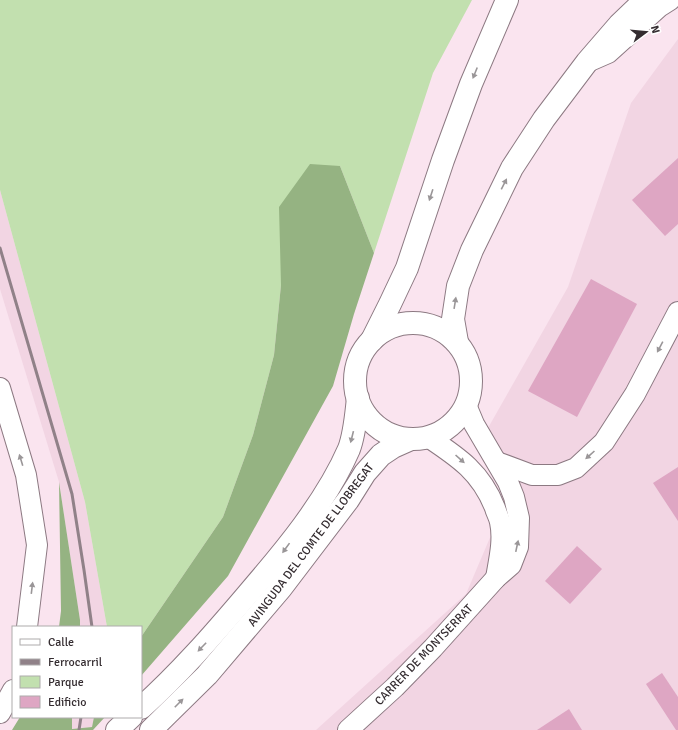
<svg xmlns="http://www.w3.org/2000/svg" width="678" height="730" font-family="Signika,sans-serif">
  <rect width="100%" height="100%" fill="#fae4ef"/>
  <g fill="#f2d5e3">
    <path d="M 678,39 L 678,730 L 316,730 L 466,594 L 503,507 L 488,428 L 568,287 L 631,103 Z"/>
    <path d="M 0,190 L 85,502 L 107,627 L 80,627 L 80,620 L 59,482 L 0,289 Z"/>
    <path d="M 72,717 L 94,717 L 92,727 L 71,729 Z"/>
  </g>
  <path fill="#c2e0af" d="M 0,0 L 472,0 L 433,73 L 374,253 L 340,166 L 281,285 L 274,355 L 253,435 L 223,517 L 141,637 L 141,627 L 107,627 L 85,502 L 0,190 Z"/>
  <g fill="#95b382">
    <path d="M 310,164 L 340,166 L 374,253 L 354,314 L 333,386 L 228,576 L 141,676 L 141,637 L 223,517 L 253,435 L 274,355 L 281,285 L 279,207 Z"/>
    <path d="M 59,482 L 80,620 L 80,627 L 59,627 L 61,611 Z"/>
    <path d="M 20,717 L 72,717 L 72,729 L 92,727 L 94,717 L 105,717 L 93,730 L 12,730 Z"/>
  </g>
  <g fill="#dea6c3">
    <path d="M 678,158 L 678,224 L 665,236 L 632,200 Z"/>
    <path d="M 591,279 L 637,304 L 577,417 L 528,391 Z"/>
    <path d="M 678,467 L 678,521 L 653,483 Z"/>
    <path d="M 577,546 L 602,569 L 570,604 L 545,581 Z"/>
    <path d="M 662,673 L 678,697 L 678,730 L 676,730 L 646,684 Z"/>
    <path d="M 569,709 L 582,730 L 537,730 Z"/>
  </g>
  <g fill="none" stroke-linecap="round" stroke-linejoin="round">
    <defs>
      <g id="minor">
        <path d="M 592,60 L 608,53 L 659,7 L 670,0"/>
        <path d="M 0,388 L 26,475 L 37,545 L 27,627"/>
        <path d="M 428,437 C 458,457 481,472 495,508 C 496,512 499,517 500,522 C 504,540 499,560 496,578"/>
        <path d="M 497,462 L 532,475 L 558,475 L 576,468 L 604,442 L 635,394 L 678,312"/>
        <path d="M 0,713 L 13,690"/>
        <path d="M 348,730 L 395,687 L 433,648 L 496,578 L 511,565 L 518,547 L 519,518 L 514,497 L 508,482 L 474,424 L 466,405"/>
      </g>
      <g id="secondary">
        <circle cx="413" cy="381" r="58"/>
        <path d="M 141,708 C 179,674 213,635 247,595 C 284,552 326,502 349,449 C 355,433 356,415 358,398"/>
        <path d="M 117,730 L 131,717"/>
        <path d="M 151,730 L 207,675 L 281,588 L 348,500 L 365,473 L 381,455 L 393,447 L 411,439"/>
      </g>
      <g id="trunk">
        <path d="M 372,340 L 390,304 L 407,268 L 443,160 L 471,84 L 507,0"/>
        <path d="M 457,342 L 453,319 L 458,286 L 472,250 L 512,168 L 544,119 L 587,62 L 619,25 L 645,0"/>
      </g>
    </defs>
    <use href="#minor" stroke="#8c7982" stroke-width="22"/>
    <use href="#secondary" stroke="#8c7982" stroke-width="24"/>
    <use href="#trunk" stroke="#8c7982" stroke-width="24"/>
    <use href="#minor" stroke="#fff" stroke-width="20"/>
    <use href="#secondary" stroke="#fff" stroke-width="22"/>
    <use href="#trunk" stroke="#fff" stroke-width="22"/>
    <g stroke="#908188" stroke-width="3">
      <path d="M 0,248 L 72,494 L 84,570 L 92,627"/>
      <path d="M 79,730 L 81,717"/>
    </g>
  </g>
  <defs><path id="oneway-solid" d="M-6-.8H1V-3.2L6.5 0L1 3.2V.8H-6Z"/></defs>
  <g fill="#9a9698">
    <use href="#oneway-solid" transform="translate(475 73) rotate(112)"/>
    <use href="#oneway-solid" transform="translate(504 184) rotate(-63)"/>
    <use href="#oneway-solid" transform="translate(431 195) rotate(108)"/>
    <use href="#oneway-solid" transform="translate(455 303) rotate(-81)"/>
    <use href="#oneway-solid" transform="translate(660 347) rotate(118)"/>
    <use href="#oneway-solid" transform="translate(352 437) rotate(104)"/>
    <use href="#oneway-solid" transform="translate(590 455) rotate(138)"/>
    <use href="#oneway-solid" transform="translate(460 459) rotate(42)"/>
    <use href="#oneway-solid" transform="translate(21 460) rotate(-107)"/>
    <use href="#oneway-solid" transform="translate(517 546) rotate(-78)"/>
    <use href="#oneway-solid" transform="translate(286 548) rotate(126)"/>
    <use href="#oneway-solid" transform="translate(32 588) rotate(-83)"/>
    <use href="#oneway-solid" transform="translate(202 647) rotate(134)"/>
    <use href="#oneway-solid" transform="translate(179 703) rotate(-45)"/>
  </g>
  <g text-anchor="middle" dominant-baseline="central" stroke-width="3" stroke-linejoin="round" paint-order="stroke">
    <g font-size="12" fill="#342c30" stroke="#fff">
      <text transform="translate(311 545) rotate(-53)">AVINGUDA DEL COMTE DE LLOBREGAT</text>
      <text transform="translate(424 655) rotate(-46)">CARRER DE MONTSERRAT</text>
    </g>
  </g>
  <rect x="12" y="626" width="130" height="92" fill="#ffffff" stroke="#aeabac"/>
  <rect x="20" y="639" width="20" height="6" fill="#ffffff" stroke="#aeabac"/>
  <text x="48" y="646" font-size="12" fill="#342c30">Calle</text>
  <rect x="20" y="659" width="20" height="6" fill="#908188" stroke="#aeabac"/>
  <text x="48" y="666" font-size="12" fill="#342c30">Ferrocarril</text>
  <rect x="20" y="676" width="20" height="12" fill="#c2e0af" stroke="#aeabac"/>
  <text x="48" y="686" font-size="12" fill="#342c30">Parque</text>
  <rect x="20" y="696" width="20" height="12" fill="#dea6c3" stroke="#aeabac"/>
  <text x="48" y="706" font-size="12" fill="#342c30">Edificio</text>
  <g transform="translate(646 32) rotate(74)" stroke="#ffffff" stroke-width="3" paint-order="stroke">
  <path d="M0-3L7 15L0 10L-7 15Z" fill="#342c30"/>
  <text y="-6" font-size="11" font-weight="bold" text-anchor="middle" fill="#342c30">N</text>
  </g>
</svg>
